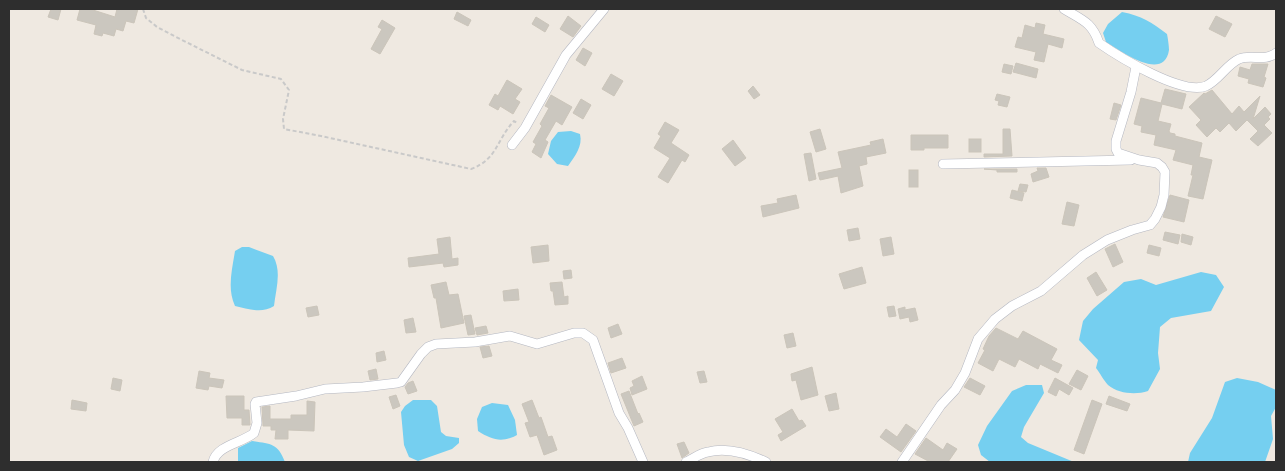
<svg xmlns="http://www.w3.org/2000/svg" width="1285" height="471" font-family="'Titillium Web',sans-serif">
  <rect width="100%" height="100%" fill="#efe9e1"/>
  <g fill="#75cff0">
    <path d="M 1122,12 C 1142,16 1151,22 1167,34 C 1168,39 1169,46 1169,50 C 1164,83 1119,50 1106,42 L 1103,33 L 1108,24 Z"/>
    <path d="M 571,131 L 580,134 C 583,146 575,156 568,166 L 557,164 L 548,154 L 551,141 L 558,132 Z"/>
    <path d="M 242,247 L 249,247 L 273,256 C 282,271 276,289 274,306 C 262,314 248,309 235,306 C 227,289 232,270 235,251 Z"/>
    <path d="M 1201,272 L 1216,275 L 1224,287 L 1211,311 L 1171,318 L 1160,327 L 1158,353 L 1160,369 L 1148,391 C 1136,395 1119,394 1108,385 C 1104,381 1100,373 1096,368 L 1098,360 L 1079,340 L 1083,321 L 1093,309 L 1124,282 L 1141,279 L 1156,285 Z"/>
    <path d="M 1237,378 L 1258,382 L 1276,390 L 1276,407 L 1271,416 L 1273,439 L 1265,462 L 1188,462 L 1190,453 L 1212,418 L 1225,382 Z"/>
    <path d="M 1026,385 L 1042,385 L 1044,393 L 1024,427 L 1021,437 L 1028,443 L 1074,462 L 990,462 L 981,455 L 978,445 L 987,426 L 1012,391 Z"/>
    <path d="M 413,400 L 431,400 L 437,406 L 441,432 L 446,436 L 459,438 L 459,443 L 452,449 L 418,461 L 409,457 L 404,445 L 401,412 L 405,406 Z"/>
    <path d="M 492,403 L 508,405 L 515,420 L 517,435 C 502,443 492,440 478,431 L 477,419 L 482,407 Z"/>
    <path d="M 252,441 C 270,444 278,443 285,462 L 238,462 L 238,448 Z"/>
  </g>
  <g fill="#cbc7bf" stroke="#cbc5ba">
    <path d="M 51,9 L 61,9 L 58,20 L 48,17 Z"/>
    <path d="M 80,9 L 94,9 L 93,10 L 115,17 L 117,9 L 138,9 L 134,23 L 126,21 L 123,31 L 116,29 L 114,36 L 103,33 L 102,36 L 94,34 L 96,25 L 77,20 Z"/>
    <path d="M 457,12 L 471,20 L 468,26 L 454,19 Z"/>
    <path d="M 568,16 L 581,26 L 573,37 L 560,29 Z"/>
    <path d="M 1216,16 L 1232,24 L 1225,37 L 1209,29 Z"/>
    <path d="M 536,17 L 549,25 L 545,32 L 532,24 Z"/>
    <path d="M 382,20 L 395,28 L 380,54 L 371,49 L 382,29 L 378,27 Z"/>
    <path d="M 1036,23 L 1045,25 L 1043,34 L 1064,39 L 1062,48 L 1048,44 L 1044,62 L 1034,60 L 1036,52 L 1015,47 L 1018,37 L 1022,38 L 1025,25 L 1035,28 Z"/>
    <path d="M 583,48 L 592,53 L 585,66 L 576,60 Z"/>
    <path d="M 1016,63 L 1038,69 L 1036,78 L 1013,72 Z"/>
    <path d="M 1004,64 L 1013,66 L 1011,74 L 1002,72 Z"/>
    <path d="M 1252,64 L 1268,64 L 1264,77 L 1266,78 L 1263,87 L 1248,83 L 1249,79 L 1238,76 L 1240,67 L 1250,70 Z"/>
    <path d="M 611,74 L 623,81 L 614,96 L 602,89 Z"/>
    <path d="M 507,80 L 522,89 L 515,99 L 520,102 L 513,114 L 500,106 L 498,110 L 489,105 L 495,94 L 498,96 Z"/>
    <path d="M 753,86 L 760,95 L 754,99 L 748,91 Z"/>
    <path d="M 1165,89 L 1186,94 L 1182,109 L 1162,104 L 1158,121 L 1171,124 L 1169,131 L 1170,133 L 1175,134 L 1175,136 L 1202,143 L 1199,157 L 1212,160 L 1203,199 L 1188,196 L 1193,175 L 1191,175 L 1193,165 L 1173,160 L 1176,150 L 1154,145 L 1156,135 L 1141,132 L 1142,126 L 1134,124 L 1141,98 L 1161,103 Z"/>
    <path d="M 1212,90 L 1232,114 L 1239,106 L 1244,112 L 1260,96 L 1253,119 L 1265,107 L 1271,114 L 1268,117 L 1270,119 L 1264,125 L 1272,133 L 1258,146 L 1250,139 L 1258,131 L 1247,120 L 1236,131 L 1229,123 L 1220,132 L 1216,128 L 1207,137 L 1196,125 L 1201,120 L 1189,107 L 1204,93 L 1205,94 Z"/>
    <path d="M 997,94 L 1010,97 L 1007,107 L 998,105 L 999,101 L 995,100 Z"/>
    <path d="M 551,95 L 572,107 L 562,125 L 556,121 L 545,140 L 548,142 L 541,158 L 532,152 L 536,144 L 533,142 L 542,126 L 540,124 L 549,108 L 545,106 Z"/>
    <path d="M 581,99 L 591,105 L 583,119 L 573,113 Z"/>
    <path d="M 1114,103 L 1121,105 L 1116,120 L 1110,119 Z"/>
    <path d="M 665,122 L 679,130 L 671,143 L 689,155 L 685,162 L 682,160 L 668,183 L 658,177 L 670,158 L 654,148 L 661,136 L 658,134 Z"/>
    <path d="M 820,129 L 826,149 L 816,152 L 810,132 Z"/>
    <path d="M 1003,129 L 1010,129 L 1012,156 L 984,157 L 984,154 L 1003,154 Z"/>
    <path d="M 911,135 L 948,135 L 948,148 L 924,148 L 924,150 L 911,150 Z"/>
    <path d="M 883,139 L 886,153 L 866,157 L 867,164 L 859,166 L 863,186 L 841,193 L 838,176 L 820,180 L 818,173 L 842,168 L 838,152 L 871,145 L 870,142 Z"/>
    <rect x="969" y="139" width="12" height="13"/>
    <path d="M 733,140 L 746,158 L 735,166 L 722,149 Z"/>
    <path d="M 811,153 L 816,179 L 809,181 L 804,154 Z"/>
    <path d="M 1037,168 L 1046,168 L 1049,177 L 1033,182 L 1031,174 L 1038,171 Z"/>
    <path d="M 984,169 L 1017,169 L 1017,172 L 997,172 L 997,170 Z"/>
    <rect x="909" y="170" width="9" height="17"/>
    <path d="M 1020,184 L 1028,185 L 1026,192 L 1018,191 Z"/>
    <path d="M 1012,190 L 1024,193 L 1022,201 L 1010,198 Z"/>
    <path d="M 796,195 L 799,208 L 763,217 L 761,206 L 778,203 L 777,199 Z"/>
    <path d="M 1170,195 L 1189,200 L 1184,222 L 1163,217 Z"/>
    <path d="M 1067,202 L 1079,205 L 1074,226 L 1062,224 Z"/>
    <path d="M 858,228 L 860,239 L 849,241 L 847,230 Z"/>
    <path d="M 1165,232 L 1180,235 L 1178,244 L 1163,240 Z"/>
    <path d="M 1182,234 L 1193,237 L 1191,245 L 1181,242 Z"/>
    <path d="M 450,237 L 452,259 L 458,258 L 458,265 L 444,267 L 443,263 L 409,267 L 408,258 L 439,254 L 437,239 Z"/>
    <path d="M 891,237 L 894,254 L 883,256 L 880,239 Z"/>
    <path d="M 1115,244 L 1123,262 L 1113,267 L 1105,249 Z"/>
    <path d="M 548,245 L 549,261 L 533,263 L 531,247 Z"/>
    <path d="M 1149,245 L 1161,248 L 1159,256 L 1147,253 Z"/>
    <path d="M 862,267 L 866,283 L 844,289 L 839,274 Z"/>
    <path d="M 571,270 L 572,278 L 564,279 L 563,271 Z"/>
    <path d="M 1096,272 L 1107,290 L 1097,296 L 1087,278 Z"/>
    <path d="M 446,282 L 449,295 L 458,294 L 464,323 L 441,328 L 436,298 L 434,298 L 431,285 Z"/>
    <path d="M 562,282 L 564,297 L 568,296 L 568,304 L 555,305 L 553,291 L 551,291 L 550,283 Z"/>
    <path d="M 518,289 L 519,300 L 504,301 L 503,291 Z"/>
    <path d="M 317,306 L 319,315 L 308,317 L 306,308 Z"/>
    <path d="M 894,306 L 896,316 L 889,317 L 887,307 Z"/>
    <path d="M 905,307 L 905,310 L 915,308 L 918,320 L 910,322 L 909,317 L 900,319 L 898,309 Z"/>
    <path d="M 471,315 L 475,334 L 468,335 L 464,316 Z"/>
    <path d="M 413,318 L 416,332 L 406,333 L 404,320 Z"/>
    <path d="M 618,324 L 622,334 L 611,338 L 608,328 Z"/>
    <path d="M 486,326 L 488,333 L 477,335 L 475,328 Z"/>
    <path d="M 996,328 L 1018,339 L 1023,331 L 1057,349 L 1051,360 L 1062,365 L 1058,373 L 1040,364 L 1038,369 L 1019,359 L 1015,367 L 999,359 L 993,371 L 978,363 L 985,350 L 983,349 L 989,336 Z"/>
    <path d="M 793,333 L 796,346 L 787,348 L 784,335 Z"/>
    <path d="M 489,346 L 492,356 L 483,358 L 480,347 Z"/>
    <path d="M 384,351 L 386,360 L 377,362 L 376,353 Z"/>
    <path d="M 622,358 L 626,368 L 611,373 L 608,363 Z"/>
    <path d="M 812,367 L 818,395 L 801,400 L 796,380 L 792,381 L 791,374 Z"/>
    <path d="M 376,369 L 378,379 L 370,380 L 368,371 Z"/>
    <path d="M 1077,370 L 1088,376 L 1081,390 L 1069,384 Z"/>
    <path d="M 199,371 L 210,373 L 209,378 L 224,380 L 222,388 L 209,386 L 208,390 L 196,388 Z"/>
    <path d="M 704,371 L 707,382 L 700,383 L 697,372 Z"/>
    <path d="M 642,376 L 647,389 L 632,395 L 630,388 L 634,386 L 632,381 Z"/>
    <path d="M 113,378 L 122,380 L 120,391 L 111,389 Z"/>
    <path d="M 970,378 L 985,386 L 980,395 L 964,387 Z"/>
    <path d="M 1055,378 L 1073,388 L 1069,395 L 1059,389 L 1056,396 L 1048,392 Z"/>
    <path d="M 413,381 L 417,391 L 408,394 L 405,387 L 408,383 Z"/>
    <path d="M 629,391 L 638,414 L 639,413 L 643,422 L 634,426 L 621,394 Z"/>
    <path d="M 836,393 L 839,409 L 829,411 L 825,396 Z"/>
    <path d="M 396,395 L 400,406 L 393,409 L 389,397 Z"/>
    <path d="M 226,396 L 244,396 L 244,410 L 249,410 L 250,425 L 242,425 L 242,418 L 227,418 Z"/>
    <path d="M 1109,396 L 1130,404 L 1127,411 L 1106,404 Z"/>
    <path d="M 72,400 L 87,403 L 86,411 L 71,409 Z"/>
    <path d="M 532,400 L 539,418 L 541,417 L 548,437 L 552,436 L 557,450 L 544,455 L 537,435 L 530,437 L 525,423 L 529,422 L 522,404 Z"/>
    <path d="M 1092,400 L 1102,404 L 1084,454 L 1074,450 Z"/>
    <path d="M 307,401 L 315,402 L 314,431 L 288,430 L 288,439 L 275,439 L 276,430 L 271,430 L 271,426 L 263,426 L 262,407 L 270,406 L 270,419 L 291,419 L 291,415 L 307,415 Z"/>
    <path d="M 792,409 L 799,421 L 802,420 L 806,426 L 781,441 L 778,435 L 783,432 L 775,419 Z"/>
    <path d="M 906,424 L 916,431 L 901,452 L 880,437 L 886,429 L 897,437 Z"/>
    <path d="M 926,438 L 943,450 L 947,443 L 957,449 L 948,462 L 930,462 L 915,454 Z"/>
    <path d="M 684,442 L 689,453 L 682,458 L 677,444 Z"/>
  </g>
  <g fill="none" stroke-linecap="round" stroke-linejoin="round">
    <defs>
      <g id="minor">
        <path d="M 1064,9 C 1082,20 1092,22 1099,43 C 1119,57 1183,96 1206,86 C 1219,80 1226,65 1239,59 C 1251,54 1265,62 1276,53"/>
        <path d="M 512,145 L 525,128 L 566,55 L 604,9"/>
        <path d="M 943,164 L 1131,160"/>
        <path d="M 213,462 C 217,445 242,443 254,433 L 257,423 L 255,404 L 256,402 L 296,396 L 325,389 L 363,387 L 397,383 L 401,382 L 421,354 L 428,347 L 436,344 L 475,342 L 510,336 L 537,344 L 574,333 L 583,333 L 593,340 L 619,413 L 628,428 L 643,462"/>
        <path d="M 686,462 C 693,459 700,453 708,452 C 726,447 749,454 766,462"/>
        <path d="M 902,462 L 941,405 L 955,390 L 965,373 L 978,339 L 995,319 L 1012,306 L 1041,291 L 1083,255 L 1107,240 L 1132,230 L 1150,225 L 1155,219 L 1161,207 L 1164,195 L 1165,172 L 1162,167 L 1157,163 L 1139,160 L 1118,153 L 1116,149 L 1116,141 L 1131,92 L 1136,67"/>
      </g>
    </defs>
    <use href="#minor" stroke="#b4b7c1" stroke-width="10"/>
    <path stroke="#c9c9c9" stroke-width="2" stroke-dasharray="4 2.5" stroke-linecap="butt" d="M 143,9 L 146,18 L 157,27 L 180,39 L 242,70 L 281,79 L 289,90 L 283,119 L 284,129 L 321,136 L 471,169 C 498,159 496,140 514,121 L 517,123"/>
    <use href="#minor" stroke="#fff" stroke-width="9"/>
  </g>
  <rect width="1285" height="471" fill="none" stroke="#2e2e2e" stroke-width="20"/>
</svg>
